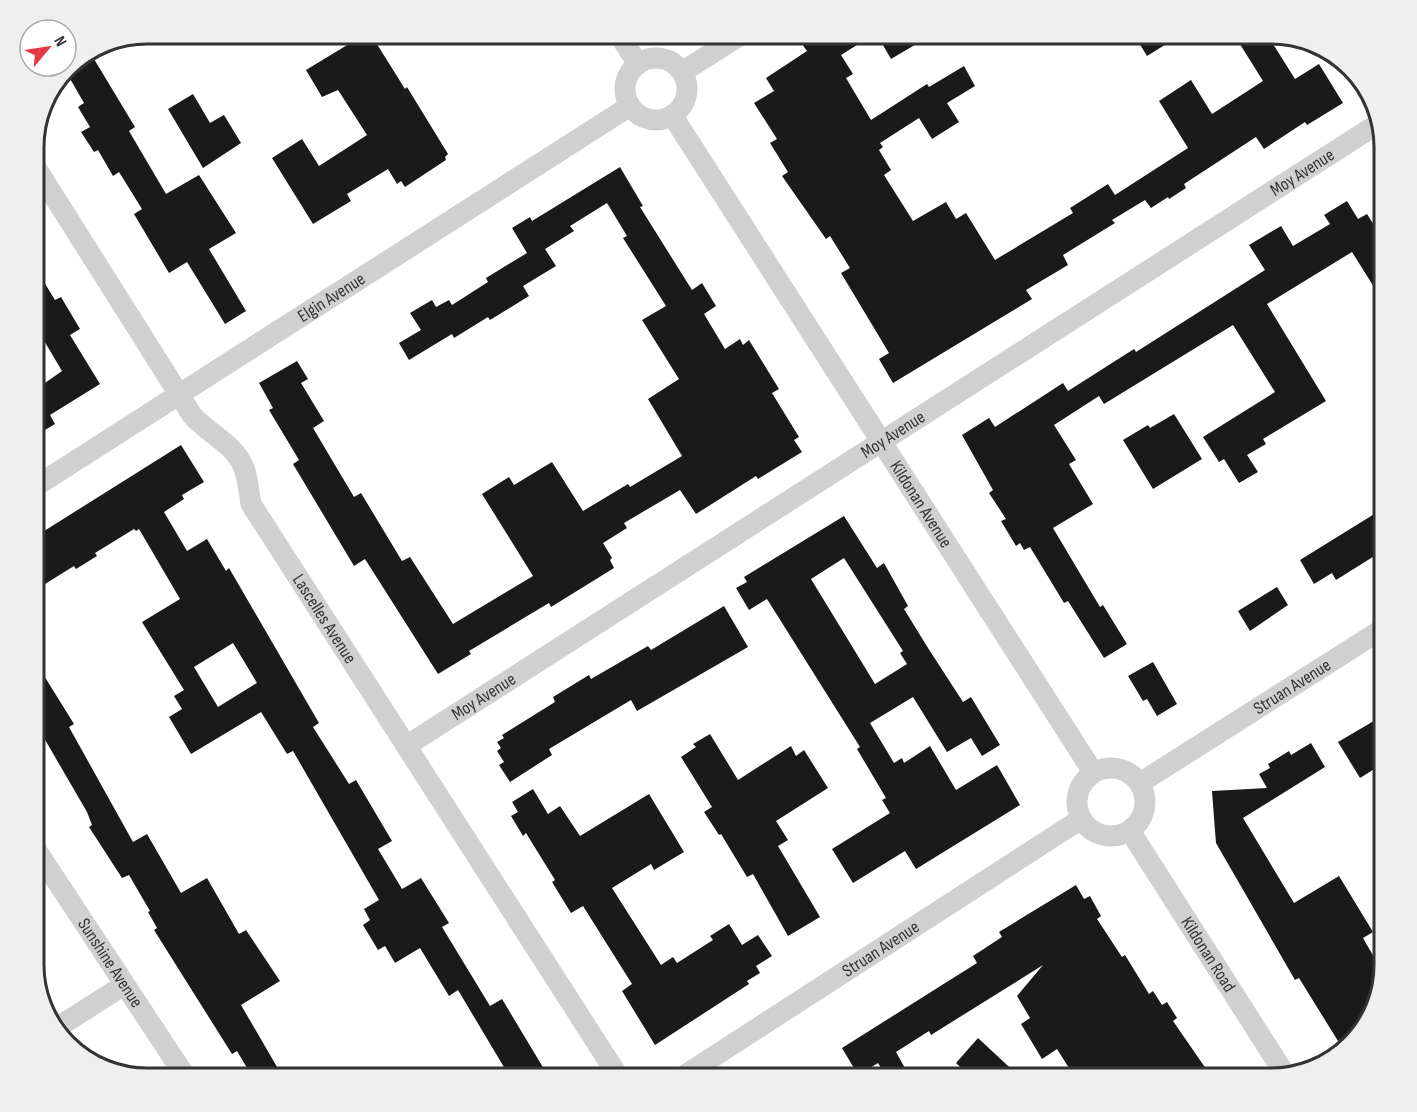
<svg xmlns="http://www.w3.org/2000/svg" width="1417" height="1112" font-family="'Sofia Sans Condensed',sans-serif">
  <rect width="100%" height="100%" fill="#fff"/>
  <g fill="#1a1a1a" fill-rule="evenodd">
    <path d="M 367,33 L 370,33 L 405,89 L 407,87 L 448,154 L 445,157 L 446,160 L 405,187 L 401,181 L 397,184 L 388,169 L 347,194 L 351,201 L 313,224 L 272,158 L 302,139 L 319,166 L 367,135 L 338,90 L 322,97 L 306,70 Z"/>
    <path d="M 820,33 L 876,33 L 841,55 L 853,74 L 846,78 L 871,120 L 927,84 L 929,87 L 964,66 L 975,86 L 947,103 L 959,122 L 932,139 L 919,118 L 880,143 L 883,147 L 879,150 L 891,170 L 884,175 L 913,221 L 946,202 L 956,219 L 966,213 L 995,260 L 1073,213 L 1070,208 L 1108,184 L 1115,195 L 1188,148 L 1159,101 L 1191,80 L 1212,114 L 1263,81 L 1233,33 L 1266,33 L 1295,79 L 1319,64 L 1343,103 L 1307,125 L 1305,122 L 1264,149 L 1256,137 L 1184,184 L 1186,188 L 1169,199 L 1168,197 L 1151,208 L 1145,200 L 1112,220 L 1115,223 L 1063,255 L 1068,265 L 1026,290 L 1032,299 L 893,383 L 879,359 L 889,353 L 841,273 L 850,268 L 830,236 L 826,239 L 782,176 L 788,172 L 770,143 L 777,139 L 754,103 L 774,91 L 766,78 L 807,51 L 802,44 Z"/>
    <path d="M 876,33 L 935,33 L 891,59 Z"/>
    <path d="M 1133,33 L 1184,33 L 1147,56 Z"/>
    <path d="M 91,54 L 135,127 L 129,131 L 166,194 L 199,175 L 236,233 L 209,249 L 246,311 L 225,324 L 187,262 L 169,273 L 134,214 L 142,209 L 119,172 L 113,176 L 98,150 L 94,152 L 81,132 L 90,127 L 78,107 L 84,103 L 65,70 L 71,61 Z"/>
    <path d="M 193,94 L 210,123 L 224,115 L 241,143 L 203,168 L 168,109 Z"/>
    <path d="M 620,167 L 643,206 L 640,207 L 692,290 L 702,283 L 716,306 L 704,314 L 725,349 L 740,339 L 743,345 L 749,340 L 779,389 L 772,393 L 799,437 L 794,440 L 802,452 L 758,479 L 756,476 L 696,514 L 680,490 L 624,523 L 627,528 L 603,543 L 612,558 L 610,560 L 614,568 L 551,607 L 549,603 L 469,651 L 471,654 L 438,674 L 365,559 L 354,566 L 293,464 L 299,460 L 269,410 L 273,408 L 259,383 L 297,361 L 308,379 L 301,383 L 324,421 L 313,428 L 354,497 L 361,493 L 402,561 L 410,557 L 453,624 L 533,576 L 482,494 L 509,477 L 514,485 L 552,462 L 583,511 L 628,484 L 630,487 L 682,456 L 648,399 L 679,379 L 642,320 L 666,306 L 623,238 L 627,236 L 607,203 L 570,226 L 574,231 L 545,249 L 556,266 L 523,286 L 529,296 L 490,320 L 488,317 L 454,338 L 452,334 L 409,360 L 399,343 L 421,330 L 410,313 L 432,300 L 436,307 L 449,300 L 452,305 L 488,282 L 486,278 L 527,253 L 512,228 L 530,217 L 532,221 Z"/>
    <path d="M 1347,201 L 1358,219 L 1367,214 L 1384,241 L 1384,303 L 1352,252 L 1267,304 L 1326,401 L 1263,439 L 1266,444 L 1247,455 L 1258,472 L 1239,483 L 1224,459 L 1219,462 L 1203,437 L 1275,392 L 1233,325 L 1104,404 L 1099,396 L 1054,425 L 1076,460 L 1069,464 L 1093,504 L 1053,528 L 1100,607 L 1103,605 L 1127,644 L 1104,658 L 1068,601 L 1064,603 L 1030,547 L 1024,550 L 1020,543 L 1016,546 L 1001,521 L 1006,519 L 989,493 L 993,490 L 962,435 L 989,418 L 995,427 L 1063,383 L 1068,391 L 1134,349 L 1136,352 L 1265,270 L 1249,245 L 1281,226 L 1293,246 L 1330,224 L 1324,215 Z"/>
    <path d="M 33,264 L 55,300 L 61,297 L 80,329 L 70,335 L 100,384 L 50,415 L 55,424 L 33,437 L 33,388 L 35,390 L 62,371 L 33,322 Z"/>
    <path d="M 1174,414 L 1202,459 L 1153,489 L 1123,440 L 1148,425 L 1150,428 Z"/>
    <path d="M 181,445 L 204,482 L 182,495 L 184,499 L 164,512 L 187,551 L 207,539 L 226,571 L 229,568 L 319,723 L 313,727 L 349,784 L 356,780 L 392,841 L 378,849 L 402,889 L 421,878 L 449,923 L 442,927 L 490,1006 L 502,999 L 550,1079 L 511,1079 L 458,990 L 449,996 L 420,948 L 395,963 L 385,946 L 378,950 L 363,925 L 370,920 L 364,909 L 379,900 L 293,751 L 287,754 L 261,712 L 191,754 L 169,717 L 182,709 L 174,696 L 184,690 L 142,622 L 180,599 L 139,529 L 136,531 L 134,529 L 95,553 L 97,556 L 76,569 L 74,566 L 45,584 L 33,565 L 33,538 ZM 233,643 L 257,683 L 218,707 L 194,667 Z"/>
    <path d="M 1384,508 L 1384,550 L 1336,580 L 1332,573 L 1314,584 L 1300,560 Z"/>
    <path d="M 844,516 L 877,568 L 884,563 L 908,606 L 904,609 L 928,648 L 963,702 L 971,697 L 1000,745 L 982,756 L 971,738 L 947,752 L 913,697 L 870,723 L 894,763 L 902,758 L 904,763 L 930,746 L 956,790 L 997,765 L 1020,805 L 916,869 L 905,851 L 853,883 L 832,849 L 890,813 L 882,800 L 886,798 L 857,749 L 860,747 L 767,599 L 749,610 L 736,588 L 747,582 L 744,577 ZM 844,558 L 903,651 L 900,653 L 907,664 L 875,684 L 811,579 Z"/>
    <path d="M 1277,587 L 1288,605 L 1250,631 L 1238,611 Z"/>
    <path d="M 724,606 L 748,647 L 637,711 L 631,700 L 549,749 L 552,755 L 510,782 L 499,765 L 504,762 L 497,751 L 501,748 L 497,742 L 504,738 L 502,735 L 555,702 L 553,697 L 589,675 L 591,679 L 648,646 L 651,650 Z"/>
    <path d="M 33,658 L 74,724 L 69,727 L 133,842 L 147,834 L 181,893 L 207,878 L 239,934 L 246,930 L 280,981 L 241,1005 L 284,1079 L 260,1079 L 255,1070 L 250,1073 L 237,1051 L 232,1054 L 154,930 L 157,928 L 148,912 L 150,911 L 129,875 L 122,878 L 89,827 L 92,825 L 87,812 L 33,719 Z"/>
    <path d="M 1153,662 L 1177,704 L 1157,716 L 1147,699 L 1143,701 L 1128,676 Z"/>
    <path d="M 1384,715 L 1384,763 L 1360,778 L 1338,742 Z"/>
    <path d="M 710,734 L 738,780 L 791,746 L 796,756 L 804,750 L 828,788 L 776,821 L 788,840 L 778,846 L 820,917 L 788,936 L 753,874 L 747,877 L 721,834 L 719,835 L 704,812 L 712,807 L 681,757 L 696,747 L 693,744 Z"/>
    <path d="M 1311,743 L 1325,767 L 1243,818 L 1294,903 L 1339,876 L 1373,932 L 1363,938 L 1382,971 L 1361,1027 L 1338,1041 L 1299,978 L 1295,980 L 1216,843 L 1214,818 L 1212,791 L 1267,788 L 1259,774 L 1270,768 L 1268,764 L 1289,751 L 1291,755 Z"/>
    <path d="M 533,789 L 548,814 L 560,806 L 580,836 L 649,794 L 684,852 L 654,870 L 651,864 L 612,888 L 661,965 L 673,957 L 677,963 L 713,940 L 710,936 L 729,924 L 742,945 L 758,935 L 772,956 L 756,966 L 760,973 L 747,981 L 749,984 L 655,1045 L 622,991 L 632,984 L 583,906 L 571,913 L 552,882 L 555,880 L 526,833 L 523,836 L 511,816 L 518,812 L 512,802 Z"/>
    <path d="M 1076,885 L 1084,899 L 1090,896 L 1101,916 L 1097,919 L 1122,957 L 1125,955 L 1149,994 L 1153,991 L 1162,1005 L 1167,1002 L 1177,1018 L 1173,1021 L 1213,1079 L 1076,1079 L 1057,1049 L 1042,1059 L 1021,1024 L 1030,1018 L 1017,996 L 1043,965 L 931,1035 L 929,1031 L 896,1052 L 906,1070 L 892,1079 L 888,1079 L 878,1063 L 858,1075 L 842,1048 L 977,963 L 973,956 L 1002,937 L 999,932 Z"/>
    <path d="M 978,1038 L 1022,1079 L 973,1079 L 956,1063 Z"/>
  </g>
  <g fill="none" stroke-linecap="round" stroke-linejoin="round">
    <g stroke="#d0d0d0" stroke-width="21">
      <path d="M 618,33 L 638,64"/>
      <circle cx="656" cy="89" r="31"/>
      <path d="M 682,72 L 744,33"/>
      <path id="s1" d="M 672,115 L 1093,772"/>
      <path id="s2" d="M 33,163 L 192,415 C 207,433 235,444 244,468 C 248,479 249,493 251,504 L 620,1079"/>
      <path id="s3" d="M 33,488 L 630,106"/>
      <path id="s4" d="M 406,746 L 1379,123"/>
      <circle cx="1111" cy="802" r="34"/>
      <path id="s5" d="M 1140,783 L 1384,628"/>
      <path id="s6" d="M 1130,831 L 1286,1076"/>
      <path id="s7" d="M 33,845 L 187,1079"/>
      <path d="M 55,1029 L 124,985"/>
      <path id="s8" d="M 679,1079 L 1081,819"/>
    </g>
  </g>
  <g text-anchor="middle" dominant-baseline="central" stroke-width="6" stroke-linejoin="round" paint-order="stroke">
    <g font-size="18" fill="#333" stroke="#fff">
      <text stroke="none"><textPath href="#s4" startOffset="1064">Moy Avenue</textPath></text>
      <text stroke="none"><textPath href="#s3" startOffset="354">Elgin Avenue</textPath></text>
      <text stroke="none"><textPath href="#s4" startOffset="578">Moy Avenue</textPath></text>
      <text stroke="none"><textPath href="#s1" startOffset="462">Kildonan Avenue</textPath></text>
      <text stroke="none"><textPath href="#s2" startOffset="546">Lascelles Avenue</textPath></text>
      <text stroke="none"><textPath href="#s5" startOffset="180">Struan Avenue</textPath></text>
      <text stroke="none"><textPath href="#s4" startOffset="92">Moy Avenue</textPath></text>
      <text stroke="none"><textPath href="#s8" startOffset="240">Struan Avenue</textPath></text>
      <text stroke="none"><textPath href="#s6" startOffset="146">Kildonan Road</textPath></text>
      <text stroke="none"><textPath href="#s7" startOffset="141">Sunshine Avenue</textPath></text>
    </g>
  </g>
  <path d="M0 0H1417V1112H0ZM147 44H1271A103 103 0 0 1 1374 147V965A103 103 0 0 1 1271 1068H147A103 103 0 0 1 44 965V147A103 103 0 0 1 147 44Z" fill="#efefef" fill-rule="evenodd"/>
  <path fill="none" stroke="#333" stroke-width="3" d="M147 44H1271A103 103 0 0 1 1374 147V965A103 103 0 0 1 1271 1068H147A103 103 0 0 1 44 965V147A103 103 0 0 1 147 44Z"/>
  <g transform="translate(48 48) rotate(61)"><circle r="28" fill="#ffffff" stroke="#adadad" stroke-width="1.5"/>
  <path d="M0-4.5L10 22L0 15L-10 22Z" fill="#e63946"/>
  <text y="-9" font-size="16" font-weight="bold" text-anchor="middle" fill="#333333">N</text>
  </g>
</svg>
